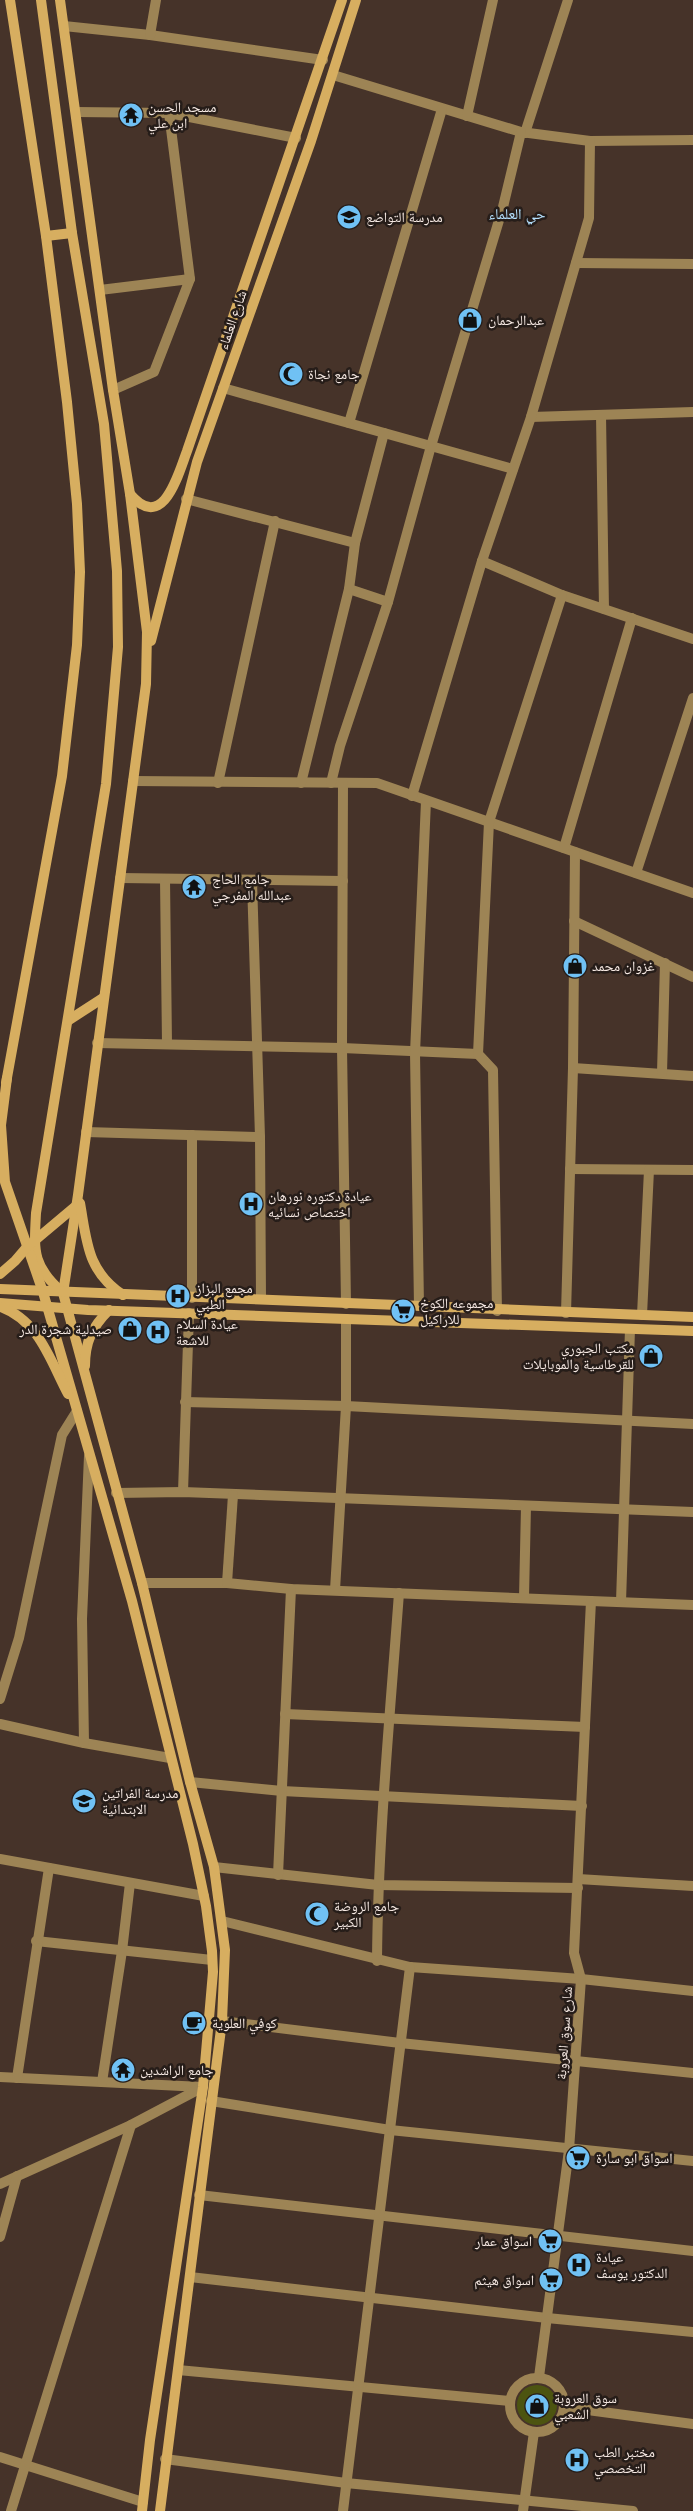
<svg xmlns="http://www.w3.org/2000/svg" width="693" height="2511" font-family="Poppins,'Noto Naskh Arabic',sans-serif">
  <rect width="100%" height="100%" fill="#463329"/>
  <circle fill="#4c5410" cx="537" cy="2405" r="20"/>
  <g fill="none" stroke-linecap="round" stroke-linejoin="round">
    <g stroke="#9d8455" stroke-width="10">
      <path d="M 64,26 L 150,35 L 323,60"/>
      <path d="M 150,35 L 156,0"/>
      <path d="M 333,75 L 521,132 L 590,141 L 693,140"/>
      <path d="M 76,112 L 169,113 L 296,138"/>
      <path d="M 467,116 L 493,0"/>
      <path d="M 525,133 L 568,0"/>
      <path d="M 576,263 L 693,264"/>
      <path d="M 100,290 L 190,279"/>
      <path d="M 223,388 L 513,469"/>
      <path d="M 113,390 L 154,372 L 190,279 L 169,113"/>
      <path d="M 601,415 L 604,609"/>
      <path d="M 531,417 L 693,412"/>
      <path d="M 349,423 L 442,109"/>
      <path d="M 186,499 L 355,543"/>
      <path d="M 482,561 L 562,595 L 693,639"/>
      <path d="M 349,589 L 388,602"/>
      <path d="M 133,781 L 377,783 L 693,893"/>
      <path d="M 218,783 L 275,521"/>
      <path d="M 301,783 L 349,589 L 355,543 L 384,433"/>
      <path d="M 331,783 L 340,746 L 388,602 L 431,446 L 503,207 L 521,132"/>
      <path d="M 343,783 L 342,1048 L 346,1304"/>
      <path d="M 412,796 L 482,561 L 531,417 L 589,218 L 590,141"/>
      <path d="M 564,848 L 632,618"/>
      <path d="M 636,873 L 693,698"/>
      <path d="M 120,878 L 343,881"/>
      <path d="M 165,879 L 167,1044"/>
      <path d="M 252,881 L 260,1137 L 261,1299"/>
      <path d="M 574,921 L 693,977"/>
      <path d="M 97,1043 L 342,1048 L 478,1054"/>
      <path d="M 573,1068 L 693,1076"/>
      <path d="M 662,1073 L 665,963"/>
      <path d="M 86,1132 L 260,1137"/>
      <path d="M 570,1169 L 693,1170"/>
      <path d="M 192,1298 L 192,1135"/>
      <path d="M 419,1306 L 415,1053 L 426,801"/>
      <path d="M 497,1311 L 493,1070 L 478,1054 L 489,822 L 562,595"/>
      <path d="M 566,1313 L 573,1068 L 575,852"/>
      <path d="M 642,1315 L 649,1170"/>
      <path d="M 185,1402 L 346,1406 L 693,1424"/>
      <path d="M 183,1492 L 189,1313"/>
      <path d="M 116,1493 L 183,1492 L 693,1512"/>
      <path d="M 142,1583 L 227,1583 L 291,1589 L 693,1605"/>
      <path d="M 227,1583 L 233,1495"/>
      <path d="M 335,1590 L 346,1406 L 346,1319"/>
      <path d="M 524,1598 L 526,1506"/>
      <path d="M 621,1602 L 630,1329"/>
      <path d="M 0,1699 L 19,1638 L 62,1435 L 77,1411"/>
      <path d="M 285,1714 L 585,1727"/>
      <path d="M 0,1724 L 84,1743 L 170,1758"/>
      <path d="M 84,1743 L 82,1619 L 89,1456"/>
      <path d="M 190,1782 L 282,1791 L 582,1806"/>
      <path d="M 0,1859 L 204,1896"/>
      <path d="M 214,1867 L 378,1885 L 578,1888"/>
      <path d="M 278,1875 L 291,1589"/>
      <path d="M 578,1879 L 693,1886"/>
      <path d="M 222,1921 L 410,1967 L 581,1979 L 693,1991"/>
      <path d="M 36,1941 L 212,1960"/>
      <path d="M 377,1961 C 378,1838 390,1716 399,1593"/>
      <path d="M 222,2021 L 400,2043 L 693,2073"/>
      <path d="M 0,2077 L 202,2087"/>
      <path d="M 17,2078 L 49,1868"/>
      <path d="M 102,2082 L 122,1951 L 130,1883"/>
      <path d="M 211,2101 L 390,2130 L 693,2161"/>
      <path d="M 0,2184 L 131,2125 L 203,2087"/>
      <path d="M 199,2195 L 693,2251"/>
      <path d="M 0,2237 L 17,2176"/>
      <path d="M 190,2277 L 547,2318 L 693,2332"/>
      <path d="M 178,2370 L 510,2401"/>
      <path d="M 539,2377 L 569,2150 L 581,1979 L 574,1953 L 591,1601"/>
      <circle cx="537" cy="2405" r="27"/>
      <path d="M 565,2407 L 693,2424"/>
      <path d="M 0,2457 L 143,2502"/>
      <path d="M 165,2459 L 346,2483 L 633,2511"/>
      <path d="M 11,2511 L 131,2125"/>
      <path d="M 343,2511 L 410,1967"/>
      <path d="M 523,2511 L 534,2432"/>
    </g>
    <g stroke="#d7ae60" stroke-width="10">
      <path d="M 41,0 L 72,233 L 104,424 L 117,571 L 118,647 L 106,784 L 36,1213 C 34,1251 32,1266 63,1293"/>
      <path d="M 60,0 L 113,390 L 130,494 L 147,632 L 146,684 L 78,1195 L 63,1293 L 142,1583 L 190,1782 L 214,1867 L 225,1950 L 222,2021 L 160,2511"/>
      <path d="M 46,236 L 72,233"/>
      <path d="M 130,494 C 163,533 178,475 187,451 L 342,0"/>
      <path d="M 151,641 L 197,462 L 311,141 L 356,0"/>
      <path d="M 69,1020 L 103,998"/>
      <path d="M 7,1078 L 1,1125 L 5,1182 L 43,1292 L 132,1601 L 193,1844 L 206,1906 L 212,1951 L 213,1972 L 203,2087 L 150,2440 L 142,2511"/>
      <path d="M 6,1083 L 62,776 L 77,645 L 80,572 L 77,504 L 67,402 L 46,236 L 10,0"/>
      <path d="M 80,1203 C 87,1242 87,1271 123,1295"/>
      <path d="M 33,1242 L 77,1205"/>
      <path d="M 0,1274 L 15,1261 L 27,1247"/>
      <path d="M 0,1289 L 693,1317"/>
      <path d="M 0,1303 L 88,1310 L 693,1331"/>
      <path d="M 1,1307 C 39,1321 50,1360 68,1394"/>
      <path d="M 85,1366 C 85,1342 92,1327 109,1310"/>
    </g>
  </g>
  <defs>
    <symbol id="temple-disc" viewBox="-11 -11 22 22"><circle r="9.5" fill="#70c1f4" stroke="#261d19"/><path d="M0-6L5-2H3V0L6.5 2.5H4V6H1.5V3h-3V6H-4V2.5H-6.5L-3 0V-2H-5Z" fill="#111"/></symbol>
    <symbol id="school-disc" viewBox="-11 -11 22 22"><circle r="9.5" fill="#70c1f4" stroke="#261d19"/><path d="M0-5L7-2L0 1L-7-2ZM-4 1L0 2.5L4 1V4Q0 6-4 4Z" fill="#111"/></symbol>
    <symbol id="shop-disc" viewBox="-11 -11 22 22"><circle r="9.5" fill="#70c1f4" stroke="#261d19"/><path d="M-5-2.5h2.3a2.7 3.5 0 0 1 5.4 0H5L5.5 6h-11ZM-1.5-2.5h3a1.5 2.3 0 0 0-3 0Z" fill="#111"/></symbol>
    <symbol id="mosque-disc" viewBox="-11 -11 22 22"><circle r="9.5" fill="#70c1f4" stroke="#261d19"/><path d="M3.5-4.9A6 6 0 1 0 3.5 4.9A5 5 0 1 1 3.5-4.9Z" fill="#111"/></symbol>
    <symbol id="hospital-disc" viewBox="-11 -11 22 22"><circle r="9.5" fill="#70c1f4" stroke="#261d19"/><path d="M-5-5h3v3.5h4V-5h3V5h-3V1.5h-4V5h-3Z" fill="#111"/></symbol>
    <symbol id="supermarket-disc" viewBox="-11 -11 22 22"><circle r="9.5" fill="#70c1f4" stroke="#261d19"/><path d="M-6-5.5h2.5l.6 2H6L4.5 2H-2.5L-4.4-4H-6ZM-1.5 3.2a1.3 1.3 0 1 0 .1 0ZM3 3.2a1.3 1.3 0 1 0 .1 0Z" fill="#111"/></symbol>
    <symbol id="cafe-disc" viewBox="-11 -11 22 22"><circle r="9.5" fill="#70c1f4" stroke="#261d19"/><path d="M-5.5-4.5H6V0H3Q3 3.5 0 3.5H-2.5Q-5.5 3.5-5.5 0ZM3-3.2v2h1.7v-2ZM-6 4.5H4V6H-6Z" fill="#111"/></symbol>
  </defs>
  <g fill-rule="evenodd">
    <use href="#temple-disc" x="117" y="101" width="28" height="28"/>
    <use href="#school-disc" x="335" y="203" width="28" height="28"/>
    <use href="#shop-disc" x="456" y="306" width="28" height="28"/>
    <use href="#mosque-disc" x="277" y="360" width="28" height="28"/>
    <use href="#temple-disc" x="180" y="873" width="28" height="28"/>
    <use href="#shop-disc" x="561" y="952" width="28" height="28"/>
    <use href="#hospital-disc" x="237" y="1190" width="28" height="28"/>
    <use href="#hospital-disc" x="164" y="1282" width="28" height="28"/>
    <use href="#supermarket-disc" x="389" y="1297" width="28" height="28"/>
    <use href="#shop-disc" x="116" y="1315" width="28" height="28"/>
    <use href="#hospital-disc" x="144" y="1318" width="28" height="28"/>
    <use href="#shop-disc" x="637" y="1342" width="28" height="28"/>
    <use href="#school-disc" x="70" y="1787" width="28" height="28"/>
    <use href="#mosque-disc" x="303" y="1900" width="28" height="28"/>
    <use href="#cafe-disc" x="180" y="2009" width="28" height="28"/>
    <use href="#temple-disc" x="109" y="2056" width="28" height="28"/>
    <use href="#supermarket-disc" x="564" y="2144" width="28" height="28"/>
    <use href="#supermarket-disc" x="536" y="2227" width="28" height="28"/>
    <use href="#hospital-disc" x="565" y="2251" width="28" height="28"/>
    <use href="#supermarket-disc" x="537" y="2266" width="28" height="28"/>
    <use href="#shop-disc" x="523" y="2392" width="28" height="28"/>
    <use href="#hospital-disc" x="563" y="2446" width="28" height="28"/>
  </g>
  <g text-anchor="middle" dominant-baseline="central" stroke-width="5" stroke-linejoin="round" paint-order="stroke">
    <g font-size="14" fill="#f7eae4" stroke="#261d19" text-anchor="start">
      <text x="148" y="107">مسجد الحسن<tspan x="148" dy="16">ابن علي</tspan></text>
      <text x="366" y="217">مدرسة التواضع</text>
      <text x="488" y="320">عبدالرحمان</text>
      <text x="308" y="374">جامع نجاة</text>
      <text x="212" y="879">جامع الحاج<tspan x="212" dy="16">عبدالله المفرجي</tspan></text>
      <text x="592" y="966">غزوان محمد</text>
      <text x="268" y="1196">عيادة دكتوره نورهان<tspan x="268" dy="16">اختصاص نسائيه</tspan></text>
      <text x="196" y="1288">مجمع البزاز<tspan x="196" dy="16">الطبي</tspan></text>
      <text x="420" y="1303">مجموعه الكوخ<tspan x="420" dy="16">للاراكيل</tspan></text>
      <text x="176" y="1324">عيادة السلام<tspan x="176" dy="16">للاشعة</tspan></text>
      <text x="112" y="1329" text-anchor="end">صيدلية شجرة الدر</text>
      <text x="634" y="1348" text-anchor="end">مكتب الجبوري<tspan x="634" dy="16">للقرطاسية والموبايلات</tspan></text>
      <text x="102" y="1793">مدرسة الفراتين<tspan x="102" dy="16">الابتدائية</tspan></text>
      <text x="334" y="1906">جامع الروضة<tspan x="334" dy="16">الكبير</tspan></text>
      <text x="212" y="2023">كوفي العلوية</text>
      <text x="140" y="2070">جامع الراشدين</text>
      <text x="596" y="2158">اسواق ابو سارة</text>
      <text x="532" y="2241" text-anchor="end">اسواق عمار</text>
      <text x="596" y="2257">عيادة<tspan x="596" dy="16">الدكتور يوسف</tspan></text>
      <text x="534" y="2280" text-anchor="end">اسواق هيثم</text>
      <text x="554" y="2398">سوق العروبة<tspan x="554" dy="16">الشعبي</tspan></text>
      <text x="594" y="2452">مختبر الطب<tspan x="594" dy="16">التخصصي</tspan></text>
    </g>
    <g font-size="14" fill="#f7eae4" stroke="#261d19">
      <text transform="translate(232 320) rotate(-71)">شارع العلماء</text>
      <text transform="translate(564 2033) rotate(-86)">شارع سوق العروبة</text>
    </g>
    <g font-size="15" fill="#b5e0fd" stroke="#261d19">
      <text x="517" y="213">حي العلماء</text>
    </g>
  </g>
</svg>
